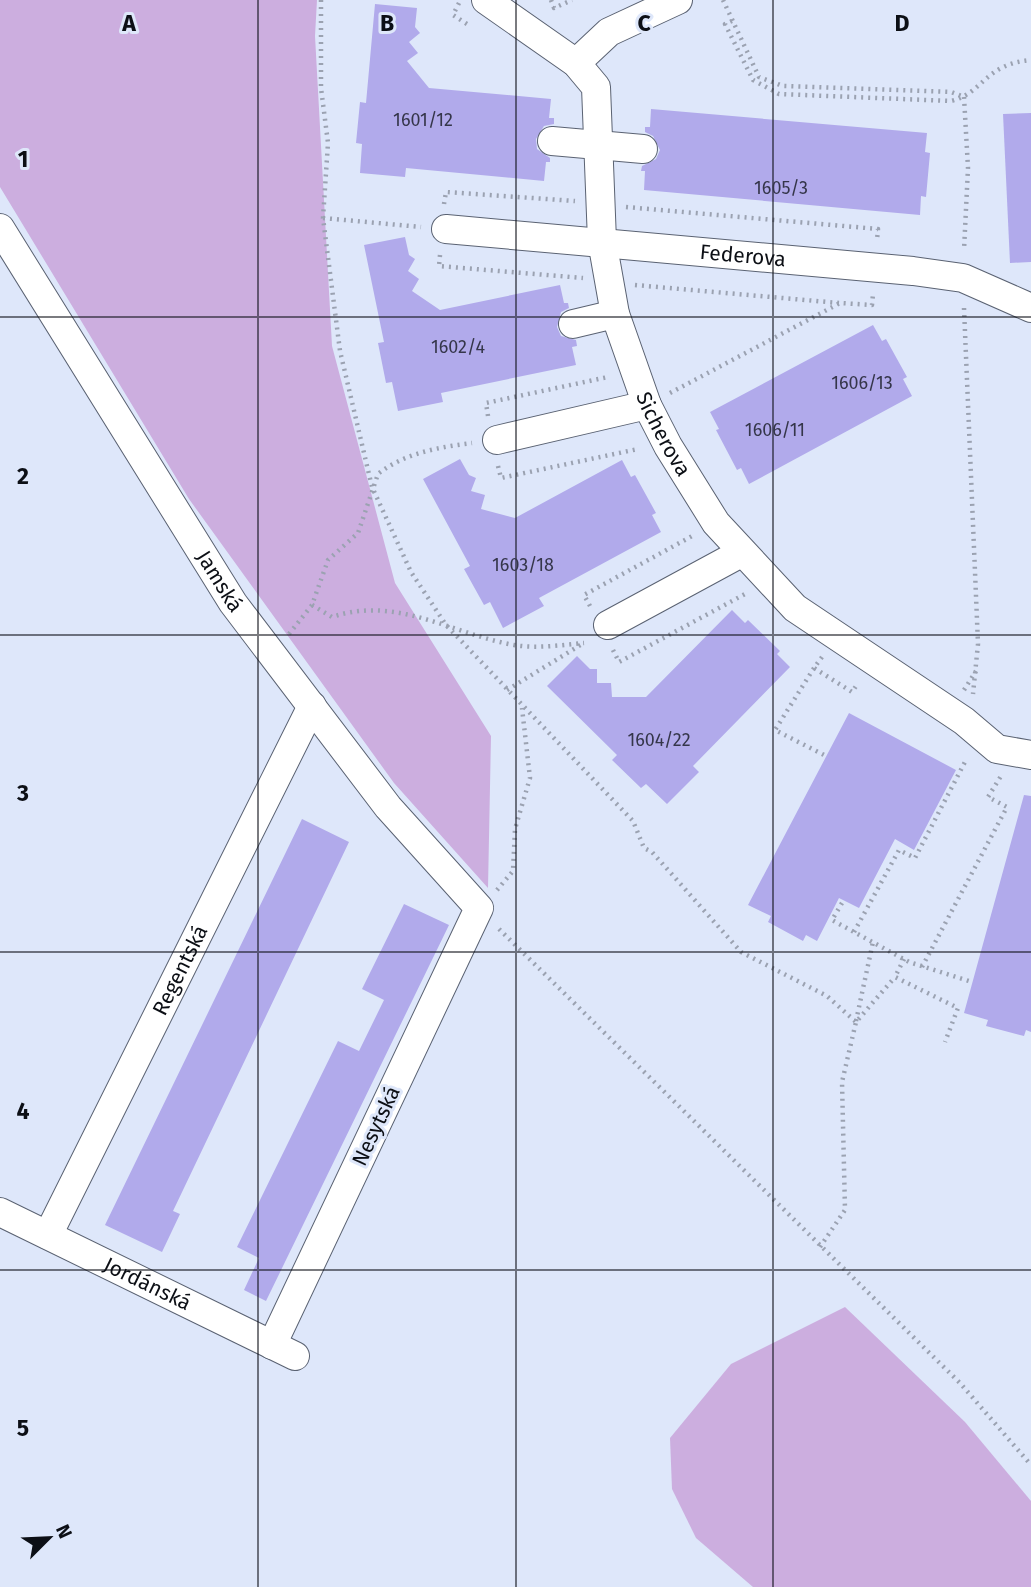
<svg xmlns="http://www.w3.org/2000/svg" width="1031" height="1587" font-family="'Fira Sans',sans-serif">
  <rect width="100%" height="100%" fill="#dee7fa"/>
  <g fill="#ccaedf">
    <path d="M 0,0 L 317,0 L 315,36 L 332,346 L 395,583 L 491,736 L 488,888 L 394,783 L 189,499 L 0,187 Z"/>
    <path d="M 845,1307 L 965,1422 L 1031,1501 L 1031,1587 L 753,1587 L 696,1538 L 672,1489 L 670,1438 L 731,1364 Z"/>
  </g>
  <g fill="#b1aaeb">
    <path d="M 375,4 L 417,8 L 415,27 L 420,33 L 409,42 L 418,53 L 407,61 L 429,88 L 551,99 L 549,118 L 554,118 L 554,124 L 544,126 L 536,139 L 537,149 L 550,158 L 550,162 L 546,162 L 544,181 L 406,168 L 405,177 L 360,173 L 362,144 L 356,143 L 360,102 L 366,103 Z"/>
    <path d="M 651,109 L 927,133 L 925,152 L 930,153 L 926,197 L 921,196 L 920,215 L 644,190 L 645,171 L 641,171 L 642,166 L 656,159 L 660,150 L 653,136 L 645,132 L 645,127 L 650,127 Z"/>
    <path d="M 1031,113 L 1031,262 L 1010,263 L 1003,114 Z"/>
    <path d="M 405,237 L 409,255 L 415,259 L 408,271 L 419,279 L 412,291 L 440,310 L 560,285 L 564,303 L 568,303 L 569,308 L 561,312 L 557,327 L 561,336 L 576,340 L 577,346 L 572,347 L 576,365 L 441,393 L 443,402 L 398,411 L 392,382 L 386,383 L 378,343 L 384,342 L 364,245 Z"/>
    <path d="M 873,325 L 882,341 L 886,339 L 907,377 L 903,379 L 912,396 L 749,484 L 741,468 L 737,470 L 716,430 L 719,429 L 710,412 Z"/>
    <path d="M 460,459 L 469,475 L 476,478 L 471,491 L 485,495 L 481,509 L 515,518 L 622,460 L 631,477 L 635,475 L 656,513 L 652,515 L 661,532 L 539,598 L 544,606 L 503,628 L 490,602 L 484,605 L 464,569 L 470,566 L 423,479 Z"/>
    <path d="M 732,610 L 745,623 L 748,620 L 780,651 L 777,654 L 790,667 L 693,766 L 699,772 L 667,804 L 646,784 L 641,788 L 612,760 L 617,755 L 547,686 L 577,656 L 590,669 L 597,669 L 597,683 L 611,683 L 612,697 L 646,697 Z"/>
    <path d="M 849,713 L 956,770 L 914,850 L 895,839 L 859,908 L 839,898 L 817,941 L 806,935 L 803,941 L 768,922 L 771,916 L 748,905 Z"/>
    <path d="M 1024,795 L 1031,796 L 1031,1032 L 1026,1030 L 1024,1036 L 986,1026 L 988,1020 L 964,1013 Z"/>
    <path d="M 302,819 L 349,842 L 173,1211 L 180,1214 L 162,1252 L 105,1225 Z"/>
    <path d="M 404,904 L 449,925 L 266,1301 L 244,1290 L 259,1258 L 237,1247 L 338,1041 L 359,1051 L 384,1000 L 362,989 Z"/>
  </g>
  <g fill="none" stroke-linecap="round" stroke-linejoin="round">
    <defs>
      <g id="minor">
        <path id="s1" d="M 486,0 L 576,63 L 596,87 L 602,241 L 615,314 L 647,405 L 668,446 L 716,523 L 795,608 L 964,721 L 997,749 L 1031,755"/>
        <path d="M 576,63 L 609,32 L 678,0"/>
        <path d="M 552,141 L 643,149"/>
        <path id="s2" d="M 0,228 L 233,603 L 388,807 L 479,908 L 272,1345"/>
        <path id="s3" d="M 446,229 L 913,271 L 963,278 L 1031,308"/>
        <path d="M 573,324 L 615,314"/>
        <path d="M 497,440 L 647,405"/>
        <path d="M 608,625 L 741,553"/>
        <path id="s4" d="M 0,1212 L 295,1356"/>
        <path id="s5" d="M 48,1235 L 312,706"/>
      </g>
    </defs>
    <use href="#minor" stroke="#5a6272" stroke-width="30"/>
    <g stroke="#9ba2b1" stroke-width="4.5" stroke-dasharray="2 5" stroke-linecap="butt">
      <path d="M 321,0 L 321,88 L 328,143 L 323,218 L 340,351 L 372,487 L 411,572 L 446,625 L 633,821 L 644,848 L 652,852 L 741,952 L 827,996 L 856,1022"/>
      <path d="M 551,0 L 554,8 L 572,0"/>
      <path d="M 723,0 L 759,77 L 783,86 L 951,92 L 964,97"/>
      <path d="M 459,3 L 453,15 L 470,26"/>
      <path d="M 732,21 L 725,24 L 753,80 L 779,94 L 951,101 C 984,93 984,64 1031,60"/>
      <path d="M 964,97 L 968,168 L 964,250"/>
      <path d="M 444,204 L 446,192 L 575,201"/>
      <path d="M 626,207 L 878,229 L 877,240"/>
      <path d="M 323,218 L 421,227"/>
      <path d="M 440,255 L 439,266 L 583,278"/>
      <path d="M 635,285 L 839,303"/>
      <path d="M 964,308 L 978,644 L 973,694"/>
      <path d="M 670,393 L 840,303 L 872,305 L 873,294"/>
      <path d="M 488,416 L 486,403 L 608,377"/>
      <path d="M 498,466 L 501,478 L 638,449"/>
      <path d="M 312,605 L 332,617 C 396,595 452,634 514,645 C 537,649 561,645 584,643"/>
      <path d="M 590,606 L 584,595 L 694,535"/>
      <path d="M 289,634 L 312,605 L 328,560 L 358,533 L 378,474 C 404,453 440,447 472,443"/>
      <path d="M 613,650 L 619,662 L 745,594"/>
      <path d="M 822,657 L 814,668 L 852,692 L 858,683"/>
      <path d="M 814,668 L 775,730 L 826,756"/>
      <path d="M 507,690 L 582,644"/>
      <path d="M 964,690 L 976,671"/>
      <path d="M 497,890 L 513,871 L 515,829 L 530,778 L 522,708"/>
      <path d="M 842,903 L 832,920 L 909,962 L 969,981"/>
      <path d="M 499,929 L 960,1383 L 1031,1465"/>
      <path d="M 854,932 L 899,850 L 915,858 L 966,760"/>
      <path d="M 904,959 L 895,977 L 958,1008 L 945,1042"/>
      <path d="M 922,967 L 1007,807 L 988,797 L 1001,776"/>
      <path d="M 856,1021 L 873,942"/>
      <path d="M 820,1247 L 845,1210 L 842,1082 L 856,1022 L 895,977"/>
    </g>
    <use href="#minor" stroke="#fff" stroke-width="28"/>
  </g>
  <path fill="none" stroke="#0c0f15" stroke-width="2" stroke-opacity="0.55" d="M 258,0 L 258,1587M 516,0 L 516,1587M 773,0 L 773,1587M 0,317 L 1031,317M 0,635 L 1031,635M 0,952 L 1031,952M 0,1270 L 1031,1270"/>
  <g text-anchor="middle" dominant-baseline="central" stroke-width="6" stroke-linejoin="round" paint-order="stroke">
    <g font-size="18" fill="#35364a">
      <text x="423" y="120">1601/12</text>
      <text x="781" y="188">1605/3</text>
      <text x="458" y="347">1602/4</text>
      <text x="862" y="383">1606/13</text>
      <text x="775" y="430">1606/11</text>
      <text x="523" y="565">1603/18</text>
      <text x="659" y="740">1604/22</text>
    </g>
    <g font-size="21" fill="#0c0f15" stroke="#dee7fa">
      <text stroke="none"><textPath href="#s3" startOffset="298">Federova</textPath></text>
      <text stroke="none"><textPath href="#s1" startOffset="499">Sicherova</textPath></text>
      <text stroke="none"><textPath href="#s2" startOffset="416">Jamská</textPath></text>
      <text stroke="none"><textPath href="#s5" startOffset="296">Regentská</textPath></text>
      <text transform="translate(376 1126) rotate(-65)">Nesytská</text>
      <text stroke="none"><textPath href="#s4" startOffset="164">Jordánská</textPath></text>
    </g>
  </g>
  <g font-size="23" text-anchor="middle" font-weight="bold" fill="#0c0f15" stroke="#dee7fa" stroke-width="6" stroke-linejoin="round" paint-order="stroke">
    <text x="129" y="31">A</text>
    <text x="387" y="31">B</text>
    <text x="644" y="31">C</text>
    <text x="902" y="31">D</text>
    <text x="23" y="167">1</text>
    <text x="23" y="484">2</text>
    <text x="23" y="801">3</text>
    <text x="23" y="1119">4</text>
    <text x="23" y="1436">5</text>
  </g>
  <g transform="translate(49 1538) rotate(66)" stroke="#dee7fa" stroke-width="5" paint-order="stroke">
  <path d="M0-5L12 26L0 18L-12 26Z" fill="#0c0f15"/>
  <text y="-10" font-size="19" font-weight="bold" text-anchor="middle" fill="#0c0f15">N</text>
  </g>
</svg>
